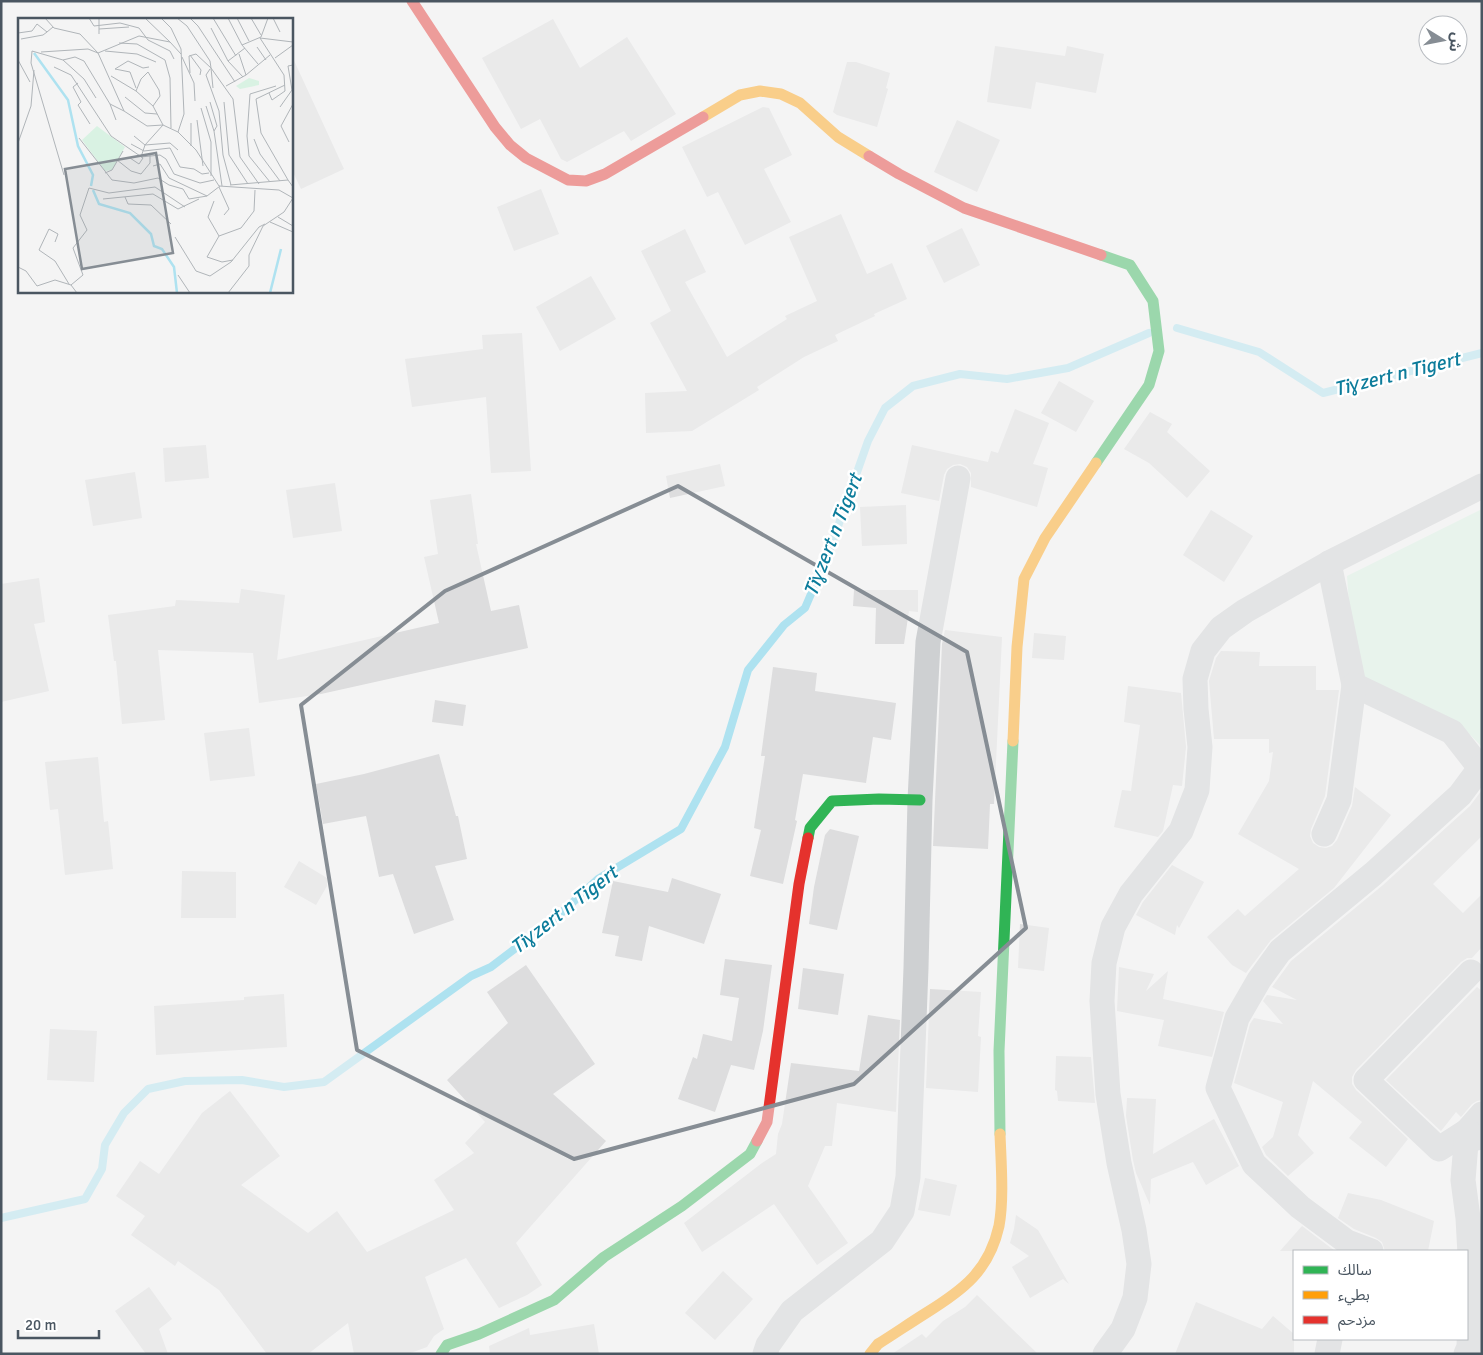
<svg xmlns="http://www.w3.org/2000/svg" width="1483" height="1355" font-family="Signika,'Noto Sans Arabic',sans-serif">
  <rect width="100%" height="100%" fill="#f4f4f4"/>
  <path fill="#d9f2e3" d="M 1482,509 L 1482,747 L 1457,721 L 1354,673 L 1347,576 Z"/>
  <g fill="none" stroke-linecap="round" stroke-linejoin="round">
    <g stroke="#aee2f0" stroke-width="8">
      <path d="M 1177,328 L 1259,352 L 1323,393 L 1482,353"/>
      <path d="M 1,1218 L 85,1199 L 102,1169 L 105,1145 L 124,1113 L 148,1089 L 185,1081 L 242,1080 L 284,1087 L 324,1082 L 471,976 L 491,967 L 558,916 L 598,879 L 681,829 L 725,747 L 748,670 L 784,625 L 805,608 L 829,552 L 868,441 L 885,408 L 913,386 L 960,374 L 1007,379 L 1068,368 L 1149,333"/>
    </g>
  </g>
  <g fill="#ddddde">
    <path d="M 553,19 L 580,68 L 627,37 L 676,114 L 631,141 L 624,131 L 567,162 L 561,159 L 540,119 L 521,129 L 482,58 Z"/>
    <path d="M 995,46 L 1065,56 L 1067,46 L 1104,54 L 1096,93 L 1036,82 L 1031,109 L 987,102 Z"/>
    <path d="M 291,54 L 344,169 L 301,189 L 291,168 Z"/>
    <path d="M 847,62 L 856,62 L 890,73 L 886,88 L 888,89 L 877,127 L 837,115 L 833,112 Z"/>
    <path d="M 763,107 L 769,108 L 792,155 L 764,169 L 791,222 L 745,245 L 718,192 L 707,197 L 682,147 Z"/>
    <path d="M 957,120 L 1000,140 L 977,192 L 934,172 Z"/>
    <path d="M 541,189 L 559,234 L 514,251 L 497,207 Z"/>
    <path d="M 841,214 L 867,274 L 892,263 L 907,299 L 874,314 L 875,316 L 835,335 L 838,341 L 804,357 L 757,387 L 759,390 L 692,431 L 646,433 L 645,393 L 687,391 L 650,323 L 671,311 L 641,251 L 685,229 L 706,272 L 685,282 L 727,357 L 787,319 L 785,316 L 817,301 L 789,237 Z"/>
    <path d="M 962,228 L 980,265 L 944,283 L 926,246 Z"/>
    <path d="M 591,276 L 616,319 L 560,351 L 536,307 Z"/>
    <path d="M 522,333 L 531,471 L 491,473 L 486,397 L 412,407 L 405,359 L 483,349 L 482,335 Z"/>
    <path d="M 1059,381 L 1094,401 L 1076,432 L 1041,413 Z"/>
    <path d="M 1015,409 L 1049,423 L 1033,464 L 1048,468 L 1037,507 L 971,487 L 971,473 L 967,467 L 960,464 L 953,465 L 947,469 L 944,475 L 939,501 L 901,493 L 912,445 L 988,462 L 991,451 L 998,453 Z"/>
    <path d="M 1150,412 L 1172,424 L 1167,432 L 1210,471 L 1187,498 L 1149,463 L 1124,449 Z"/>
    <path d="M 206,445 L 209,478 L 165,482 L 163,448 Z"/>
    <path d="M 720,464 L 725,486 L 670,498 L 666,476 Z"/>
    <path d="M 135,472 L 142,518 L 93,526 L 85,480 Z"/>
    <path d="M 335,483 L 342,531 L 293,538 L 286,490 Z"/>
    <path d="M 471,494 L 478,544 L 476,544 L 491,611 L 519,605 L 528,648 L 321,694 L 259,703 L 253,653 L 158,650 L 165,720 L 122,724 L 116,661 L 114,661 L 108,615 L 175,606 L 176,600 L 239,603 L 241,589 L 285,595 L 277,660 L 439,623 L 424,557 L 438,554 L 430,500 Z"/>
    <path d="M 906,505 L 907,544 L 862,546 L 860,507 Z"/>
    <path d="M 1211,510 L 1253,536 L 1224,582 L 1183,555 Z"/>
    <path d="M 39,578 L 45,622 L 34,624 L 49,691 L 1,702 L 1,584 Z"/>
    <path d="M 854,590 L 918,590 L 918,612 L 909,611 L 904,644 L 875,644 L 876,608 L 853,606 Z"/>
    <path d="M 945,630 L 1002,637 L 994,804 L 990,804 L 988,849 L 933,846 L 942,644 Z"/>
    <path d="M 1034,633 L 1066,636 L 1064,660 L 1032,658 Z"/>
    <path d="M 1221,651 L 1260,652 L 1259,666 L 1316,666 L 1316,690 L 1339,690 L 1325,796 L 1311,829 L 1310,836 L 1313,843 L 1319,847 L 1326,848 L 1332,846 L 1337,840 L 1352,806 L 1355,787 L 1391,815 L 1334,888 L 1271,940 L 1246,973 L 1232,965 L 1207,937 L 1238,909 L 1245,916 L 1299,869 L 1238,834 L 1269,781 L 1273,752 L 1269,753 L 1269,739 L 1214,739 L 1209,681 L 1216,658 Z"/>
    <path d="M 773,667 L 817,673 L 815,691 L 896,703 L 891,740 L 873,737 L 866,783 L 803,774 L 795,820 L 797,821 L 783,884 L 750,876 L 761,830 L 754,828 L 765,756 L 761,756 Z"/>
    <path d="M 1128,686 L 1181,693 L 1186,747 L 1182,786 L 1173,785 L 1163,831 L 1158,837 L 1114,827 L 1122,790 L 1131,791 L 1140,725 L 1124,722 Z"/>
    <path d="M 435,700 L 466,705 L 463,726 L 432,722 Z"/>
    <path d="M 249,728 L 255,776 L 210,781 L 204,733 Z"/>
    <path d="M 439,754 L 456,816 L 458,816 L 467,859 L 435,866 L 454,920 L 414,934 L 393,874 L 379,877 L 366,816 L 323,824 L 316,784 L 364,774 Z"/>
    <path d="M 98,757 L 104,822 L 108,821 L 113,869 L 65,875 L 58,809 L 50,810 L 45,762 Z"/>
    <path d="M 1482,790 L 1482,836 L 1433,884 L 1463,913 L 1482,894 L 1482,947 L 1472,958 L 1467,958 L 1461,962 L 1356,1070 L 1352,1077 L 1352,1084 L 1356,1090 L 1408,1139 L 1386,1167 L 1349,1138 L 1362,1122 L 1313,1081 L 1298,1135 L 1314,1153 L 1288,1176 L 1266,1155 L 1262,1147 L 1273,1137 L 1283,1102 L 1234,1083 L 1250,1024 L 1254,1018 L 1283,1024 L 1263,1001 L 1267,995 L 1297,1000 L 1272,987 L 1291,961 L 1383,885 L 1470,806 Z"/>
    <path d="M 830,829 L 859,836 L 837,930 L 809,924 L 814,887 L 825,835 Z"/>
    <path d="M 299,861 L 327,878 L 327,886 L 316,905 L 284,887 Z"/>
    <path d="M 1172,865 L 1204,882 L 1179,928 L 1177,925 L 1175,935 L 1136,915 L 1143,902 Z"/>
    <path d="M 182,871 L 236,872 L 236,918 L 181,918 Z"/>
    <path d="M 672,878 L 721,894 L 704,944 L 649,926 L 642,961 L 615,956 L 619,936 L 602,933 L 613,881 L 668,892 Z"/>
    <path d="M 1020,924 L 1049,928 L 1044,971 L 1018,968 Z"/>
    <path d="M 725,959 L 772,965 L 763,1031 L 754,1070 L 731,1065 L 715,1112 L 678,1099 L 693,1057 L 697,1059 L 703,1034 L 732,1041 L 739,998 L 720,995 Z"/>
    <path d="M 526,965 L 595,1064 L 553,1094 L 606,1141 L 516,1243 L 542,1285 L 527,1295 L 499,1308 L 466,1258 L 425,1277 L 444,1329 L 434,1336 L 427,1347 L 408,1354 L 354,1354 L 348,1323 L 308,1354 L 267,1354 L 219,1290 L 178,1261 L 175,1266 L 131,1235 L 145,1216 L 116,1196 L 140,1161 L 159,1174 L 202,1113 L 230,1091 L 280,1156 L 241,1185 L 308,1233 L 337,1211 L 367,1252 L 454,1210 L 434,1180 L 474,1153 L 465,1143 L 485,1122 L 447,1080 L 508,1023 L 487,992 Z"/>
    <path d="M 1119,967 L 1154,974 L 1146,991 L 1168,971 L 1163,999 L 1224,1012 L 1212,1057 L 1158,1046 L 1164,1020 L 1117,1011 Z"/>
    <path d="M 803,968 L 844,974 L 838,1015 L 798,1009 Z"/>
    <path d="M 1477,987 L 1482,991 L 1482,1100 L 1477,1101 L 1472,1104 L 1461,1117 L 1456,1112 L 1441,1131 L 1386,1080 Z"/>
    <path d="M 930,989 L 981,992 L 978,1036 L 981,1037 L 978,1092 L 926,1088 Z"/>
    <path d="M 284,994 L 287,1047 L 156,1055 L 154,1006 L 244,1000 L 244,997 Z"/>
    <path d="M 868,1015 L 900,1020 L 896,1112 L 837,1103 L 832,1146 L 825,1146 L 808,1186 L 848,1243 L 817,1265 L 774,1204 L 702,1252 L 684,1223 L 762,1163 L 776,1154 L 778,1134 L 782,1124 L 791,1063 L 859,1071 Z"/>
    <path d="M 50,1029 L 97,1031 L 94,1082 L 47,1080 Z"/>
    <path d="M 1056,1056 L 1091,1057 L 1095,1103 L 1058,1101 L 1057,1091 L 1055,1090 Z"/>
    <path d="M 1127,1098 L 1156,1099 L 1153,1154 L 1214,1119 L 1239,1166 L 1206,1185 L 1193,1162 L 1151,1179 L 1150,1205 L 1136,1173 L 1133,1160 L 1126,1116 Z"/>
    <path d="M 925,1178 L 957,1185 L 950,1216 L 918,1210 Z"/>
    <path d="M 1348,1193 L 1381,1200 L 1434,1221 L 1428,1251 L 1385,1251 L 1382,1242 L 1376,1238 L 1354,1229 L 1338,1218 Z"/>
    <path d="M 1016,1215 L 1038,1230 L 1069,1284 L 1063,1279 L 1030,1298 L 1012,1267 L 1029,1256 L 1010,1243 L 1014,1229 Z"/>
    <path d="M 1302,1226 L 1335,1251 L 1280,1251 Z"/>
    <path d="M 723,1271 L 753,1299 L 715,1340 L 685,1313 Z"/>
    <path d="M 149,1287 L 172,1319 L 159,1329 L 168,1354 L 146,1354 L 115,1311 Z"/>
    <path d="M 977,1295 L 1038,1354 L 892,1354 L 922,1334 L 926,1338 L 943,1321 L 965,1307 Z"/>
    <path d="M 1196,1302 L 1262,1329 L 1273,1316 L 1294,1334 L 1294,1354 L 1175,1354 Z"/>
    <path d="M 594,1324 L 599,1354 L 490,1354 L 489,1346 L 529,1328 L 530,1335 Z"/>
  </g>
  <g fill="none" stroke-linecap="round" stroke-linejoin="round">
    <g stroke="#ced0d2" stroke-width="25">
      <path d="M 1329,563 L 1354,685 L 1452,732 L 1480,768 L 1482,768"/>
      <path d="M 1324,834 L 1339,800 L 1354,685"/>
      <path d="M 1471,972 L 1366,1080 L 1439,1149 L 1467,1131 L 1482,1114"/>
      <path d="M 1371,1251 L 1347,1242 L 1300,1207 L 1254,1164 L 1218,1088 L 1237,1018 L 1259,980 L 1280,951 L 1373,874 L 1460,795 L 1480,768"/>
      <path d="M 765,1354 L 768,1345 L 792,1311 L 882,1241 L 902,1211 L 908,1177 L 916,968 L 920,800 L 928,642 L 958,478"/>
      <path d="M 1105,1354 L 1123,1329 L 1135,1298 L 1139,1264 L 1134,1230 L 1119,1163 L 1108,1094 L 1102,1001 L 1104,963 L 1113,927 L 1131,894 L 1181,831 L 1197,790 L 1200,747 L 1196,709 L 1195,679 L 1203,651 L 1221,628 L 1245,611 L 1329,563 L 1482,486"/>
      <path d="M 1327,1354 L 1330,1339"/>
      <path d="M 1466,1354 L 1469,1347 L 1471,1272 L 1468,1218 L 1463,1180 L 1467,1131 L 1477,1138"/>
    </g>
    <g stroke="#30b455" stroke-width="11">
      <path d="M 1096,463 L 1149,385 L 1159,351 L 1153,301 L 1130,265 L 1101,255"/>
      <path d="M 808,838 L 810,828 L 832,801 L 879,799 L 920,800"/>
      <path d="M 1000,1134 L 999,1051 L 1013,741"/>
      <path d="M 441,1354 L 447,1345 L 479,1334 L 554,1300 L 604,1257 L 682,1206 L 750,1154 L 757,1141"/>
    </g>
    <g stroke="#ff9f0a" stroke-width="11">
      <path d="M 703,117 L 740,95 L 760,91 L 781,94 L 800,103 L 838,137 L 869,156"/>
      <path d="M 1013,741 L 1017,647 L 1024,579 L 1045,538 L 1096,463"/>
      <path d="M 870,1354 L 878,1344 C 894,1334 910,1323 926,1313 C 963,1290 989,1271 999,1226 C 1004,1199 1001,1162 1000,1134"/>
    </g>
    <g stroke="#e5322d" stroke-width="11">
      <path d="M 412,1 L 495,127 L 510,145 L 526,158 L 568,180 L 586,181 L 605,174 L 703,117"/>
      <path d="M 869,156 L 899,174 L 964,208 L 1101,255"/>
      <path d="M 757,1141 L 767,1122 L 799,884 L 808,838"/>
    </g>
  </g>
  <path d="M0 0H1483V1355H0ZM 678,486 L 967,652 L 1026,928 L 854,1084 L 574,1159 L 357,1050 L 301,705 L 445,591 Z" fill="#f4f4f4" fill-opacity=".55" fill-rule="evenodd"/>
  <path fill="none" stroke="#868d94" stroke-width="4" stroke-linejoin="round" d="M 678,486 L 967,652 L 1026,928 L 854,1084 L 574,1159 L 357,1050 L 301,705 L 445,591 Z"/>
  <g text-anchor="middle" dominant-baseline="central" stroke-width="5" stroke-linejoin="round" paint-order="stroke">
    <g font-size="20" font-style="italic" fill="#0c7c9b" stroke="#fff">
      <text transform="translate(1397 374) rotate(-14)">Tiɣzert n Tigert</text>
      <text transform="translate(833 535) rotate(-69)">Tiɣzert n Tigert</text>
      <text transform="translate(564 910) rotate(-38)">Tiɣzert n Tigert</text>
    </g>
  </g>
  <g transform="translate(18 18)">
    <rect width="275" height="275" fill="#f4f4f4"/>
    <path d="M 231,60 L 241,63 L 241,67 L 222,71 L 218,68 ZM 79,108 L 107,129 L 94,152 L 87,153 L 64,122 Z" fill="#d9f2e3"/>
    <path fill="none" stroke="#aee2f0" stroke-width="2.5" d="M 16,35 L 50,82 L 60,128 L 75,157 L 73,168M 75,172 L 81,186 L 112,195 L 133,216 L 136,228 L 144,231 L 156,249 L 159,275M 252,275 L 263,231"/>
    <path fill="none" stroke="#b0b5b9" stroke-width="1" d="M 27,0 L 36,10 L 62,16 L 80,35 L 106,93 L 129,108 L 145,107 L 160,114 L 178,132 L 201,168 L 261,172 L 275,180M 71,0 L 76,8 L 102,5 L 121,10 L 130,22 L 152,33 L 156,41M 127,0 L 152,24M 143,0 L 153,10 L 163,31 L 166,96 L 160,114M 159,0 L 169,8 L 192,43 L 193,50 L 215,81 L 222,139 L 241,166M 172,0 L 180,8 L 217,64M 195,0 L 218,38M 210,0 L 224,27 L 240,46M 219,0 L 231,23M 233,0 L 243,17M 255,0 L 262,14M 193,10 L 210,43 L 225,59M 81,11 L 111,9M 0,15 L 14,13 L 19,6 L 29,14 L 35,9M 81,16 L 81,0M 3,21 L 25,17 L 29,14M 101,25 L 119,26 L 147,42 L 152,60 L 153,110M 224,27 L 243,19 L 250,0M 239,29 L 248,42M 87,33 L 119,36 L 138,44M 23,34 L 70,31 L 80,35 L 121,18 L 152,24 L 163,36M 172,37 L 183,52 L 182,57M 164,39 L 176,65 L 177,83M 257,40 L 275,27M 0,42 L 12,64M 45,42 L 57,39 L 66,43 L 92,86 L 106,93M 210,43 L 227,30M 36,49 L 53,57 L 93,118 L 125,140 L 121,146 L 112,140M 192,51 L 188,57 L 201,93 L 205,137 L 213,167M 172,55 L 171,38 L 178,36 L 193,50 L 195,70M 228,57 L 252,37M 93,58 L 118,73M 60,65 L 55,69 L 63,84 L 60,87 L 72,106M 267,67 L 238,81 L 243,115 L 270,162M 208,68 L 228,57 L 221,36M 118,70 L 112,54 L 97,51 L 110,43 L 125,50 L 131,49M 251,75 L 254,82 L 267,73 L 266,57 L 242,20 L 275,24M 107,79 L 127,95 L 139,96M 192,84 L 199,108 L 196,113 L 204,168M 206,84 L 211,137 L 230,166M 92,86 L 98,102M 135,88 L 118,73 L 123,61 L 130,54 L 141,72 L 142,78 L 135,88 L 145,107 L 127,127 L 123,139 L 142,137 L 148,141 L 156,156 L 182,165 L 196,162M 188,88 L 196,113M 262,89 L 274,72 L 270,48 L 275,47M 183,90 L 193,124 L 193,158M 179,102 L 185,148M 173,105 L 173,128M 116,118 L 127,127 L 152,125 L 160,132M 61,120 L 94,162 L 116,165 L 140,160 L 151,167 L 165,171 L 171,181 L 189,178 L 202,168M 236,121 L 242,136 L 262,163M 271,124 L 263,108 L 275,86M 0,125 L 13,88 L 16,52M 113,126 L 126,133 L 152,130 L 162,149 L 176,151 L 184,156 L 191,155M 99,142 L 113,153 L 123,156 L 132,145 L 132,137M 135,148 L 142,146 L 151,160 L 189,178M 87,155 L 94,152 L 105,133M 46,157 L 13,45 L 14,33 L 45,42 L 66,61 L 78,80M 252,164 L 231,138 L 229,118 L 232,76 L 258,68M 212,167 L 270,162 L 275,169M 201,169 L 211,191 L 206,197M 107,179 L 110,186 L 133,187 L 153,206M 85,181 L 135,176 L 160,191 L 181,181M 196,183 L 190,199 L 201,218 L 189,239 L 204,244 L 215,242M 260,199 L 275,208M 252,204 L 275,214M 201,218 L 223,210 L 236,193 L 237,172M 157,219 L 178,253 L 192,258 L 213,244 L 241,209 L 247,206M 37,224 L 40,216 L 31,211 L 21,232 L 37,243 L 51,266M 0,249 L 8,253 L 19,268 L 37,262 L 53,267 L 59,275M 160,257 L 172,275M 53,267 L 65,257 L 55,230 L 69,212 L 62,197 L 71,170 L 91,175 L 137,169 L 167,189M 210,275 L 231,248 L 231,237 L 245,208 L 266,194 L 275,180"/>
    <path fill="#868d94" fill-opacity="0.15" stroke="#868d94" stroke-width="2.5" d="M 138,135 L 155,235 L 64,251 L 47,151 Z"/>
    <rect width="275" height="275" fill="none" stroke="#4a5661" stroke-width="2.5"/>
  </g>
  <rect width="1483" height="1355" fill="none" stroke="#4a5661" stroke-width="5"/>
  <rect x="1293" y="1250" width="175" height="90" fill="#ffffff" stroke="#b7bbc0"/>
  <rect x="1303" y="1266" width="25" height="8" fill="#30b455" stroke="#b7bbc0"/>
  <text x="1338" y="1275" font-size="15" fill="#4a5661">سالك</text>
  <rect x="1303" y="1291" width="25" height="8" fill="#ff9f0a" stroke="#b7bbc0"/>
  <text x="1338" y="1300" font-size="15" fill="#4a5661">بطيء</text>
  <rect x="1303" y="1316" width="25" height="8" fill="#e5322d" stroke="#b7bbc0"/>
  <text x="1338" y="1325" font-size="15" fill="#4a5661">مزدحم</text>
  <g transform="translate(1443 40) rotate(100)"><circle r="24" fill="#ffffff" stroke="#b7bbc0"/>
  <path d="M0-4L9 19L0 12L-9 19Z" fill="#868d94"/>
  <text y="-8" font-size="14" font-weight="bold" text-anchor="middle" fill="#4a5661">ش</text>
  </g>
  <path d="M18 1330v8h81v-8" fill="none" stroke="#4a5661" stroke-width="2.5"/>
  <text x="25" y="1330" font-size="15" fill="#4a5661" stroke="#ffffff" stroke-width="4" paint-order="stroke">20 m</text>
</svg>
